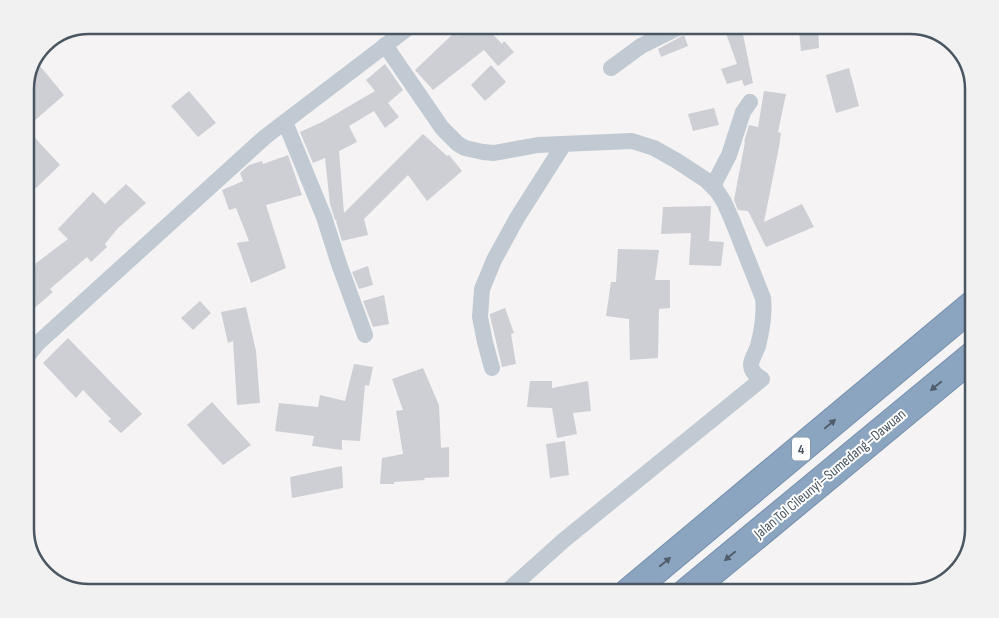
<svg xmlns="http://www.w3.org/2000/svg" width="999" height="618" font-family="'Sofia Sans Condensed',sans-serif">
  <rect width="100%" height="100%" fill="#f5f3f3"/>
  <g fill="#cdcfd5">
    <path d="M 471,25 L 484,25 L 502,44 L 504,41 L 514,52 L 498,66 L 484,50 L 433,90 L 415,70 L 455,32 L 458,36 Z"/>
    <path d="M 723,25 L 741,25 L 753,83 L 744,86 L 742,80 L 727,84 L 721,69 L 737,64 Z"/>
    <path d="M 818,27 L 819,48 L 801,51 L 799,30 Z"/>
    <path d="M 684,35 L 688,46 L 661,57 L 658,49 Z"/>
    <path d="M 385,64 L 403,90 L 388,103 L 399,117 L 385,128 L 374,111 L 349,126 L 357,142 L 339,151 L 344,213 L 423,134 L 447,156 L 449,155 L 462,171 L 427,201 L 408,175 L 364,219 L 368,235 L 342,241 L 336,221 L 337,220 L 335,220 L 330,204 L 325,158 L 313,163 L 300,132 L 322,122 L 375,91 L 366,80 Z"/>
    <path d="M 491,65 L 506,82 L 485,101 L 471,85 Z"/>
    <path d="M 40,66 L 64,95 L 26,128 L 60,165 L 36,188 L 33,185 L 25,193 L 25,85 L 30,75 Z"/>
    <path d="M 849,68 L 859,106 L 836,113 L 826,75 Z"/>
    <path d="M 189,91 L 216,123 L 198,137 L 171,106 Z"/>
    <path d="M 764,91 L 786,94 L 778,132 L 781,133 L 779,147 L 764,222 L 802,204 L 814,227 L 766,247 L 748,211 L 738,210 L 734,200 L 745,142 L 744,142 L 749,125 L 758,127 Z"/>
    <path d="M 714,108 L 719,125 L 693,131 L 688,114 Z"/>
    <path d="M 288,155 L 302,195 L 266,205 L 286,268 L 251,283 L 237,243 L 249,241 L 236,208 L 229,210 L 222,190 L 243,181 L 240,173 L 249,165 L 262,161 L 263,164 Z"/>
    <path d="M 126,184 L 146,203 L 118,228 L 105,244 L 107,247 L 91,262 L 87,257 L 50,289 L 53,292 L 25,316 L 25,276 L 36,265 L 35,264 L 68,239 L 58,229 L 93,192 L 105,204 Z"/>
    <path d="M 711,206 L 709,241 L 724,242 L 721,266 L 689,265 L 691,233 L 661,234 L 663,207 Z"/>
    <path d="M 618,249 L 659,250 L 655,280 L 670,280 L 670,308 L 659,309 L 658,358 L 630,360 L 629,319 L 606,316 L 611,282 L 616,282 Z"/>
    <path d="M 368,266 L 373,285 L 359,289 L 352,272 Z"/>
    <path d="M 384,295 L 389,324 L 373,327 L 363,301 Z"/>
    <path d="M 200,301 L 211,313 L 193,330 L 181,318 Z"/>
    <path d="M 246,307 L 256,351 L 260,403 L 237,405 L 233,341 L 228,343 L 221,312 Z"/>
    <path d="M 505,308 L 514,333 L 511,334 L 516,364 L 502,367 L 490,316 L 490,314 Z"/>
    <path d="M 68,338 L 142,414 L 121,433 L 108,421 L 111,419 L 83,390 L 76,398 L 43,363 Z"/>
    <path d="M 354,364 L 373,367 L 369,386 L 365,385 L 360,441 L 342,440 L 342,450 L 312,446 L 314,436 L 275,431 L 279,403 L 318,407 L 320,395 L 345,401 Z"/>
    <path d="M 423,368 L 439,405 L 441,448 L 449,447 L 449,477 L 424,478 L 425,480 L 394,482 L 394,484 L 380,484 L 382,458 L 403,454 L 396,411 L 403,410 L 392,379 Z"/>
    <path d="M 530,381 L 552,381 L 552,388 L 588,381 L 591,411 L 573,413 L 577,434 L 557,438 L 552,408 L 527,407 Z"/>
    <path d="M 212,402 L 251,445 L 223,465 L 187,425 Z"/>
    <path d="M 565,441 L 569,475 L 550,478 L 546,444 Z"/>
    <path d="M 342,466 L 343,488 L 292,498 L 290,477 Z"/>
  </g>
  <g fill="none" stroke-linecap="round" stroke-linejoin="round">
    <defs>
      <g id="motorway">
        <path d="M 628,593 L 974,304"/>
        <path d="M 686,593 L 974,355"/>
      </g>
    </defs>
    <use href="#motorway" stroke="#7690ad" stroke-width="30"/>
    <g stroke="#c1cad2" stroke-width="16">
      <path d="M 385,45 L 442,128 L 458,144 L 465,148 L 483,152 L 494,153 L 538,145 L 632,141 L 654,148 L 677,161 L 706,180 L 717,191 L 724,202 L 732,220 L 763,298 C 765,314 762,330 758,346 C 756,352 752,358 751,364 C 751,372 756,375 762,379 L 564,540 L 505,593"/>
      <path d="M 611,68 L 641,46 L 683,25"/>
      <path d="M 285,122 L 324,217 L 339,264 L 365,335"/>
      <path d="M 713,186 L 729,155 L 743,112 L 750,102"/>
      <path d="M 25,359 L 38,343 L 265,137 L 412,25"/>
      <path d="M 492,368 L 485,342 L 480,317 L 482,289 L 494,260 L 517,218 L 564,144"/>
    </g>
    <use href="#motorway" stroke="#8ba5c1" stroke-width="28"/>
  </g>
  <defs><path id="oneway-solid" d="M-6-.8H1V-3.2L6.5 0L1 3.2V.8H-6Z" transform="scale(1.25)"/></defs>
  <g fill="#505e6b">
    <use href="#oneway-solid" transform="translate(936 386) rotate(140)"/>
    <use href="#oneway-solid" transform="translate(830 424) rotate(-40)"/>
    <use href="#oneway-solid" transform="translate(730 556) rotate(140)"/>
    <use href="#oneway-solid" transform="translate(665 562) rotate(-40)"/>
  </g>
  <g text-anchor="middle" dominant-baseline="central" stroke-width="4" stroke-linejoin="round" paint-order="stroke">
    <rect fill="#fff" stroke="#808990" stroke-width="1" x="792" y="437.5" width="18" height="23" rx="4"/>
    <g font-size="14" font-weight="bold" fill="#4a5661">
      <text x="801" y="449">4</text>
    </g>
    <g font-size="15" fill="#4a5661" stroke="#fff">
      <text transform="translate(830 474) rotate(-40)">Jalan Tol Cileunyi–Sumedang–Dawuan</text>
    </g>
  </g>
  <path d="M0 0H999V618H0ZM89 34H910A55 55 0 0 1 965 89V529A55 55 0 0 1 910 584H89A55 55 0 0 1 34 529V89A55 55 0 0 1 89 34Z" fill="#f1f1f2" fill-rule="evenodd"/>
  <path fill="none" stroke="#4a5661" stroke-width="2.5" d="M89 34H910A55 55 0 0 1 965 89V529A55 55 0 0 1 910 584H89A55 55 0 0 1 34 529V89A55 55 0 0 1 89 34Z"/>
</svg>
